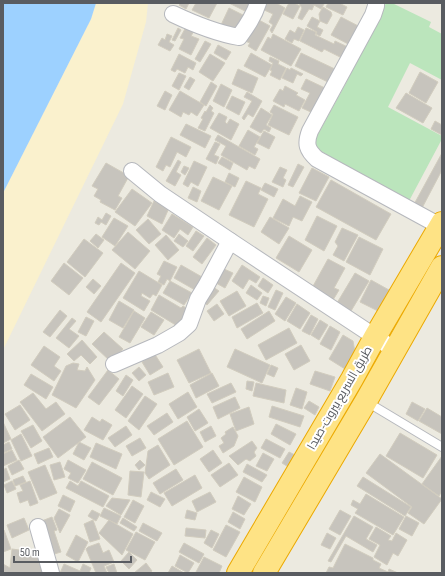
<svg xmlns="http://www.w3.org/2000/svg" width="445" height="576" font-family="'Sofia Sans Condensed',Cairo,sans-serif">
  <rect width="100%" height="100%" fill="#eceae0"/>
  <path fill="#bbe5bc" d="M 386,3 L 392,3 L 431,22 L 429,27 L 442,34 L 442,80 L 410,63 L 388,107 L 442,136 L 442,139 L 409,201 L 344,166 L 312,145 L 345,85 Z"/>
  <path fill="#faf1cd" d="M 96,3 L 148,3 L 146,22 L 123,104 L 3,350 L 3,193 L 91,19 Z"/>
  <path fill="#9dd1ff" d="M 3,3 L 96,3 L 91,19 L 3,193 Z"/>
  <g fill="#c7c4bd" stroke="#d1ccbe">
    <path d="M 181,3 L 189,3 L 186,9 L 179,5 Z"/>
    <path d="M 196,3 L 217,3 L 209,18 L 192,10 Z"/>
    <path d="M 229,3 L 252,3 L 247,12 Z"/>
    <path d="M 265,3 L 276,3 L 285,8 L 272,33 L 270,30 L 273,25 L 269,22 L 273,14 L 262,9 Z"/>
    <path d="M 289,3 L 294,3 L 300,6 L 293,19 L 283,14 Z"/>
    <path d="M 299,3 L 323,3 L 324,4 L 321,9 L 314,5 L 312,10 L 309,9 L 302,20 L 298,18 L 302,8 Z"/>
    <path d="M 328,3 L 341,3 L 341,4 L 347,7 L 343,15 L 326,7 Z"/>
    <path d="M 323,7 L 331,12 L 332,15 L 327,24 L 320,21 L 319,14 Z"/>
    <path d="M 229,8 L 247,17 L 239,33 L 221,25 Z"/>
    <path d="M 312,17 L 320,21 L 317,27 L 323,30 L 320,36 L 316,34 L 317,32 L 307,26 Z"/>
    <path d="M 341,17 L 364,29 L 354,47 L 331,35 Z"/>
    <path d="M 257,19 L 270,26 L 256,51 L 248,46 L 250,43 L 245,41 Z"/>
    <path d="M 186,27 L 194,31 L 191,36 L 199,39 L 191,55 L 179,49 L 184,39 L 180,38 Z"/>
    <path d="M 298,27 L 304,30 L 299,41 L 294,39 L 292,43 L 285,39 L 290,30 L 295,33 Z"/>
    <path d="M 178,28 L 181,30 L 175,41 L 172,40 Z"/>
    <path d="M 306,28 L 316,32 L 315,35 L 334,44 L 335,41 L 352,49 L 346,60 L 324,49 L 322,52 L 300,41 Z"/>
    <path d="M 167,34 L 172,36 L 169,42 L 174,45 L 170,51 L 158,45 L 162,38 L 165,40 Z"/>
    <path d="M 273,34 L 301,49 L 291,66 L 261,50 L 268,37 L 271,39 Z"/>
    <path d="M 205,41 L 211,44 L 200,62 L 195,59 Z"/>
    <path d="M 218,45 L 231,52 L 226,60 L 214,53 Z"/>
    <path d="M 251,53 L 272,65 L 265,77 L 244,66 Z"/>
    <path d="M 301,53 L 337,70 L 330,83 L 295,66 Z"/>
    <path d="M 179,54 L 196,63 L 193,70 L 188,67 L 185,73 L 177,69 L 175,72 L 171,70 Z"/>
    <path d="M 210,54 L 225,63 L 213,81 L 199,72 Z"/>
    <path d="M 270,57 L 279,61 L 278,64 L 286,68 L 280,80 L 270,75 L 272,71 L 270,70 L 273,63 L 269,61 Z"/>
    <path d="M 287,68 L 290,70 L 291,68 L 303,74 L 301,76 L 297,74 L 293,83 L 282,78 Z"/>
    <path d="M 238,69 L 258,78 L 252,93 L 232,84 Z"/>
    <path d="M 420,72 L 438,82 L 426,103 L 409,93 Z"/>
    <path d="M 179,73 L 186,76 L 179,90 L 172,86 Z"/>
    <path d="M 190,77 L 195,80 L 189,90 L 184,87 Z"/>
    <path d="M 306,79 L 325,88 L 313,113 L 302,108 L 310,93 L 301,89 Z"/>
    <path d="M 211,82 L 217,86 L 206,106 L 200,102 Z"/>
    <path d="M 221,84 L 232,90 L 224,107 L 213,101 Z"/>
    <path d="M 285,86 L 298,93 L 296,95 L 305,100 L 299,111 L 285,104 L 284,107 L 273,101 L 280,89 L 283,91 Z"/>
    <path d="M 165,91 L 172,95 L 165,110 L 157,106 Z"/>
    <path d="M 180,91 L 204,105 L 197,116 L 191,112 L 189,115 L 183,112 L 181,117 L 169,110 Z"/>
    <path d="M 247,92 L 262,101 L 253,117 L 248,114 L 244,120 L 242,118 L 252,101 L 244,97 Z"/>
    <path d="M 406,93 L 432,108 L 423,123 L 396,108 Z"/>
    <path d="M 232,96 L 245,102 L 239,115 L 226,108 Z"/>
    <path d="M 210,105 L 213,108 L 211,111 L 214,113 L 205,131 L 198,128 L 203,119 L 201,118 L 205,111 L 206,112 Z"/>
    <path d="M 274,105 L 298,117 L 289,135 L 268,125 L 273,114 L 270,112 Z"/>
    <path d="M 261,108 L 272,115 L 266,125 L 271,128 L 269,132 L 264,129 L 261,133 L 250,127 Z"/>
    <path d="M 219,113 L 227,117 L 225,122 L 227,124 L 230,119 L 239,124 L 231,140 L 210,128 Z"/>
    <path d="M 435,121 L 442,125 L 442,135 L 431,129 Z"/>
    <path d="M 186,124 L 211,136 L 205,148 L 180,135 Z"/>
    <path d="M 248,130 L 260,137 L 254,147 L 258,149 L 255,155 L 239,146 Z"/>
    <path d="M 264,131 L 275,137 L 269,149 L 257,143 Z"/>
    <path d="M 218,135 L 260,159 L 255,169 L 249,166 L 247,170 L 221,155 L 226,146 L 215,140 Z"/>
    <path d="M 171,137 L 191,147 L 186,157 L 177,152 L 170,167 L 166,165 L 163,171 L 156,167 Z"/>
    <path d="M 215,142 L 220,144 L 214,155 L 219,157 L 216,164 L 206,159 Z"/>
    <path d="M 442,153 L 442,170 L 422,208 L 412,208 Z"/>
    <path d="M 222,157 L 233,163 L 230,170 L 218,163 Z"/>
    <path d="M 178,160 L 181,162 L 176,172 L 181,175 L 175,186 L 166,181 Z"/>
    <path d="M 194,161 L 207,167 L 198,186 L 191,182 L 188,187 L 183,184 Z"/>
    <path d="M 106,163 L 129,176 L 118,196 L 122,198 L 115,210 L 100,202 L 101,200 L 94,196 L 98,189 L 92,186 Z"/>
    <path d="M 298,164 L 304,167 L 293,187 L 288,185 Z"/>
    <path d="M 184,166 L 189,168 L 185,175 L 181,172 Z"/>
    <path d="M 280,167 L 287,170 L 283,178 L 286,180 L 283,187 L 272,182 Z"/>
    <path d="M 312,168 L 329,177 L 316,201 L 299,193 Z"/>
    <path d="M 229,173 L 239,178 L 235,187 L 225,182 Z"/>
    <path d="M 213,177 L 232,186 L 219,210 L 201,201 Z"/>
    <path d="M 331,180 L 391,214 L 376,240 L 316,207 Z"/>
    <path d="M 246,181 L 261,188 L 258,194 L 268,199 L 254,227 L 229,215 Z"/>
    <path d="M 265,183 L 278,189 L 274,197 L 261,190 Z"/>
    <path d="M 193,187 L 201,191 L 197,202 L 188,198 Z"/>
    <path d="M 132,189 L 152,203 L 135,226 L 115,212 Z"/>
    <path d="M 300,196 L 312,202 L 302,221 L 293,217 L 289,226 L 273,218 L 283,199 L 295,206 Z"/>
    <path d="M 154,201 L 169,208 L 162,224 L 147,216 Z"/>
    <path d="M 106,213 L 111,216 L 106,225 L 101,222 L 99,225 L 95,223 L 98,217 L 102,220 Z"/>
    <path d="M 172,214 L 193,227 L 188,235 L 180,229 L 174,238 L 162,230 Z"/>
    <path d="M 317,216 L 337,226 L 324,251 L 305,240 Z"/>
    <path d="M 270,217 L 289,228 L 279,244 L 261,232 Z"/>
    <path d="M 114,218 L 128,226 L 115,246 L 102,237 Z"/>
    <path d="M 148,219 L 161,234 L 149,244 L 136,230 Z"/>
    <path d="M 342,228 L 358,235 L 344,261 L 333,255 L 338,246 L 335,242 Z"/>
    <path d="M 196,231 L 204,236 L 193,251 L 186,246 Z"/>
    <path d="M 128,232 L 150,251 L 135,269 L 112,250 Z"/>
    <path d="M 96,234 L 104,240 L 98,248 L 90,241 Z"/>
    <path d="M 179,234 L 188,241 L 183,247 L 174,241 Z"/>
    <path d="M 166,235 L 179,250 L 168,260 L 155,245 Z"/>
    <path d="M 289,236 L 312,250 L 299,272 L 276,258 Z"/>
    <path d="M 359,237 L 383,249 L 370,275 L 346,262 Z"/>
    <path d="M 207,238 L 216,245 L 202,264 L 193,257 Z"/>
    <path d="M 84,239 L 103,253 L 85,277 L 67,262 Z"/>
    <path d="M 328,259 L 345,268 L 334,288 L 339,290 L 333,300 L 312,288 Z"/>
    <path d="M 164,261 L 177,267 L 170,281 L 167,279 L 164,285 L 158,282 L 161,276 L 157,274 Z"/>
    <path d="M 64,263 L 83,278 L 69,295 L 51,281 Z"/>
    <path d="M 121,263 L 135,273 L 101,322 L 87,312 Z"/>
    <path d="M 181,265 L 202,277 L 195,290 L 174,278 Z"/>
    <path d="M 242,265 L 260,277 L 256,283 L 249,279 L 243,289 L 232,281 Z"/>
    <path d="M 224,269 L 233,273 L 225,288 L 216,283 Z"/>
    <path d="M 139,271 L 162,285 L 156,296 L 153,294 L 150,298 L 142,293 L 141,296 L 150,301 L 144,311 L 123,298 Z"/>
    <path d="M 355,273 L 369,281 L 351,311 L 337,303 Z"/>
    <path d="M 263,278 L 273,285 L 268,293 L 258,286 Z"/>
    <path d="M 93,279 L 101,286 L 94,294 L 86,287 Z"/>
    <path d="M 371,280 L 389,290 L 378,311 L 360,302 Z"/>
    <path d="M 170,281 L 192,293 L 184,305 L 163,293 Z"/>
    <path d="M 251,285 L 262,293 L 257,300 L 246,293 Z"/>
    <path d="M 213,287 L 219,291 L 207,305 L 201,300 Z"/>
    <path d="M 276,290 L 283,293 L 275,310 L 268,307 Z"/>
    <path d="M 237,291 L 246,306 L 229,316 L 220,301 Z"/>
    <path d="M 159,295 L 181,308 L 183,306 L 189,310 L 179,327 L 151,310 Z"/>
    <path d="M 263,296 L 269,298 L 266,306 L 260,303 Z"/>
    <path d="M 286,297 L 296,303 L 285,321 L 275,314 Z"/>
    <path d="M 119,301 L 134,310 L 123,328 L 109,320 Z"/>
    <path d="M 257,303 L 263,313 L 237,328 L 232,317 Z"/>
    <path d="M 217,304 L 224,314 L 214,321 L 207,311 Z"/>
    <path d="M 297,304 L 310,313 L 300,329 L 287,321 Z"/>
    <path d="M 60,310 L 67,316 L 50,337 L 43,332 Z"/>
    <path d="M 134,311 L 145,318 L 130,343 L 119,337 Z"/>
    <path d="M 269,311 L 275,321 L 247,339 L 241,329 Z"/>
    <path d="M 151,312 L 164,320 L 154,335 L 141,327 Z"/>
    <path d="M 311,315 L 318,319 L 310,335 L 302,331 Z"/>
    <path d="M 86,317 L 94,321 L 86,336 L 78,332 Z"/>
    <path d="M 72,318 L 76,321 L 69,329 L 79,336 L 69,348 L 56,338 Z"/>
    <path d="M 320,320 L 328,325 L 319,340 L 311,335 Z"/>
    <path d="M 330,326 L 340,332 L 331,350 L 320,344 Z"/>
    <path d="M 289,328 L 297,343 L 266,360 L 258,345 Z"/>
    <path d="M 104,332 L 123,349 L 111,362 L 92,344 Z"/>
    <path d="M 343,335 L 353,341 L 355,352 L 345,369 L 329,359 Z"/>
    <path d="M 82,340 L 97,357 L 90,364 L 81,355 L 74,361 L 67,354 Z"/>
    <path d="M 301,345 L 310,361 L 294,370 L 285,354 Z"/>
    <path d="M 44,346 L 60,357 L 54,366 L 61,371 L 54,381 L 31,365 Z"/>
    <path d="M 199,349 L 211,373 L 189,383 L 177,360 Z"/>
    <path d="M 235,349 L 270,365 L 262,383 L 227,367 Z"/>
    <path d="M 154,353 L 163,367 L 150,375 L 142,362 Z"/>
    <path d="M 73,363 L 79,364 L 77,370 L 85,371 L 87,367 L 95,380 L 76,408 L 52,395 L 66,366 Z"/>
    <path d="M 271,365 L 278,368 L 274,377 L 267,374 Z"/>
    <path d="M 139,367 L 146,375 L 139,381 L 132,373 Z"/>
    <path d="M 108,370 L 119,379 L 99,405 L 88,397 Z"/>
    <path d="M 315,371 L 335,377 L 330,391 L 310,384 Z"/>
    <path d="M 168,373 L 174,387 L 154,395 L 148,382 Z"/>
    <path d="M 212,373 L 219,386 L 196,398 L 190,385 Z"/>
    <path d="M 31,374 L 53,387 L 46,399 L 24,385 Z"/>
    <path d="M 126,375 L 133,380 L 123,396 L 116,391 Z"/>
    <path d="M 247,381 L 254,382 L 252,391 L 246,389 Z"/>
    <path d="M 231,383 L 236,392 L 212,403 L 207,394 Z"/>
    <path d="M 256,383 L 286,390 L 284,403 L 253,396 Z"/>
    <path d="M 132,386 L 143,394 L 126,418 L 115,410 Z"/>
    <path d="M 296,388 L 307,392 L 302,409 L 290,405 Z"/>
    <path d="M 188,392 L 197,407 L 178,419 L 169,404 Z"/>
    <path d="M 33,393 L 46,409 L 56,402 L 65,414 L 42,431 L 20,402 Z"/>
    <path d="M 145,396 L 157,404 L 139,430 L 128,421 Z"/>
    <path d="M 235,397 L 240,408 L 218,419 L 213,407 Z"/>
    <path d="M 309,401 L 319,407 L 315,415 L 304,408 Z"/>
    <path d="M 412,402 L 425,409 L 418,421 L 406,414 Z"/>
    <path d="M 20,405 L 30,420 L 15,430 L 5,414 Z"/>
    <path d="M 272,406 L 304,416 L 300,427 L 269,417 Z"/>
    <path d="M 249,407 L 254,424 L 236,431 L 230,414 Z"/>
    <path d="M 427,408 L 442,417 L 442,434 L 419,421 Z"/>
    <path d="M 199,409 L 208,423 L 195,431 L 187,417 Z"/>
    <path d="M 167,413 L 173,422 L 154,435 L 147,426 Z"/>
    <path d="M 70,417 L 86,437 L 58,458 L 43,437 Z"/>
    <path d="M 92,417 L 100,422 L 102,419 L 112,425 L 103,440 L 84,430 Z"/>
    <path d="M 187,421 L 203,447 L 174,465 L 158,439 Z"/>
    <path d="M 3,422 L 11,439 L 3,443 Z"/>
    <path d="M 276,424 L 296,434 L 290,445 L 271,434 Z"/>
    <path d="M 33,425 L 42,441 L 31,448 L 21,431 Z"/>
    <path d="M 126,426 L 132,435 L 115,447 L 108,438 Z"/>
    <path d="M 211,426 L 216,436 L 205,442 L 200,432 Z"/>
    <path d="M 233,427 L 238,436 L 234,446 L 223,453 L 219,446 L 224,443 L 221,438 L 226,434 L 225,432 Z"/>
    <path d="M 400,433 L 437,455 L 423,478 L 386,456 Z"/>
    <path d="M 21,434 L 32,456 L 21,461 L 11,440 Z"/>
    <path d="M 140,438 L 146,448 L 132,456 L 126,446 Z"/>
    <path d="M 266,439 L 285,449 L 280,458 L 261,448 Z"/>
    <path d="M 252,441 L 257,448 L 254,452 L 256,456 L 250,461 L 246,459 L 238,465 L 229,456 Z"/>
    <path d="M 9,442 L 12,449 L 3,453 L 3,445 Z"/>
    <path d="M 79,442 L 91,448 L 84,460 L 73,454 Z"/>
    <path d="M 96,443 L 122,454 L 116,469 L 90,457 Z"/>
    <path d="M 158,445 L 170,465 L 149,479 L 145,473 L 148,451 Z"/>
    <path d="M 49,448 L 53,457 L 38,464 L 34,454 Z"/>
    <path d="M 12,450 L 17,460 L 3,466 L 3,454 Z"/>
    <path d="M 213,450 L 222,463 L 209,472 L 200,459 Z"/>
    <path d="M 289,452 L 297,456 L 290,468 L 282,463 Z"/>
    <path d="M 263,453 L 274,459 L 267,471 L 256,466 Z"/>
    <path d="M 380,454 L 442,499 L 424,524 L 408,513 L 412,507 L 366,473 Z"/>
    <path d="M 442,456 L 442,491 L 439,496 L 422,484 Z"/>
    <path d="M 19,460 L 24,469 L 12,475 L 8,466 Z"/>
    <path d="M 68,460 L 86,470 L 78,483 L 68,478 L 71,473 L 64,469 Z"/>
    <path d="M 140,460 L 145,465 L 139,470 L 135,465 Z"/>
    <path d="M 60,462 L 65,477 L 54,480 L 50,465 Z"/>
    <path d="M 92,462 L 122,478 L 113,495 L 83,479 Z"/>
    <path d="M 229,463 L 238,475 L 220,487 L 211,475 Z"/>
    <path d="M 247,464 L 267,475 L 262,482 L 243,472 Z"/>
    <path d="M 45,465 L 57,493 L 40,500 L 28,472 Z"/>
    <path d="M 6,468 L 10,479 L 3,482 L 3,470 Z"/>
    <path d="M 176,469 L 183,480 L 160,494 L 153,483 Z"/>
    <path d="M 130,471 L 144,472 L 141,497 L 128,495 Z"/>
    <path d="M 195,475 L 202,488 L 172,506 L 164,493 Z"/>
    <path d="M 23,476 L 26,482 L 15,486 L 13,480 Z"/>
    <path d="M 244,477 L 262,487 L 255,502 L 236,492 Z"/>
    <path d="M 363,477 L 411,507 L 405,516 L 357,486 Z"/>
    <path d="M 12,481 L 16,489 L 7,493 L 4,485 Z"/>
    <path d="M 30,481 L 38,503 L 30,506 L 28,500 L 20,503 L 17,493 L 23,491 L 20,485 Z"/>
    <path d="M 70,481 L 78,486 L 81,481 L 109,496 L 103,507 L 66,488 Z"/>
    <path d="M 151,492 L 165,499 L 160,507 L 147,500 Z"/>
    <path d="M 210,492 L 216,502 L 197,512 L 192,501 Z"/>
    <path d="M 366,494 L 404,517 L 393,535 L 355,513 L 358,509 L 351,505 L 353,500 L 360,504 Z"/>
    <path d="M 63,495 L 75,501 L 70,512 L 58,506 Z"/>
    <path d="M 238,496 L 251,504 L 244,515 L 232,509 Z"/>
    <path d="M 112,498 L 130,500 L 121,515 L 106,506 Z"/>
    <path d="M 133,500 L 144,506 L 135,523 L 124,517 Z"/>
    <path d="M 104,508 L 121,516 L 117,524 L 100,516 Z"/>
    <path d="M 59,509 L 70,515 L 60,533 L 54,518 Z"/>
    <path d="M 92,510 L 100,514 L 96,521 L 88,516 Z"/>
    <path d="M 187,510 L 197,513 L 195,520 L 185,518 Z"/>
    <path d="M 340,510 L 351,516 L 340,535 L 329,529 Z"/>
    <path d="M 233,512 L 245,519 L 240,529 L 228,522 Z"/>
    <path d="M 354,516 L 373,527 L 366,539 L 377,545 L 373,552 L 346,536 L 331,562 L 328,561 Z"/>
    <path d="M 406,516 L 419,523 L 412,536 L 399,529 Z"/>
    <path d="M 52,517 L 57,530 L 54,531 L 61,552 L 51,555 L 39,522 Z"/>
    <path d="M 24,518 L 29,530 L 12,538 L 7,525 Z"/>
    <path d="M 123,518 L 137,527 L 134,531 L 120,523 Z"/>
    <path d="M 93,520 L 100,539 L 90,542 L 84,524 Z"/>
    <path d="M 109,520 L 133,534 L 122,555 L 99,533 Z"/>
    <path d="M 143,523 L 162,533 L 157,541 L 139,531 Z"/>
    <path d="M 226,525 L 240,532 L 226,557 L 213,550 Z"/>
    <path d="M 376,527 L 391,536 L 388,540 L 392,541 L 396,533 L 407,540 L 398,556 L 393,553 L 387,565 L 374,557 L 380,545 L 369,539 Z"/>
    <path d="M 186,528 L 206,530 L 205,538 L 185,536 Z"/>
    <path d="M 4,530 L 11,549 L 3,552 L 3,531 Z"/>
    <path d="M 211,530 L 219,534 L 212,548 L 204,543 Z"/>
    <path d="M 136,532 L 155,542 L 145,560 L 126,550 Z"/>
    <path d="M 327,533 L 336,538 L 330,549 L 321,545 Z"/>
    <path d="M 76,535 L 88,542 L 78,562 L 66,555 Z"/>
    <path d="M 99,543 L 103,553 L 109,550 L 114,562 L 104,566 L 107,573 L 96,573 L 86,549 L 88,547 Z"/>
    <path d="M 184,543 L 204,554 L 199,563 L 179,552 Z"/>
    <path d="M 345,544 L 373,558 L 373,560 L 381,564 L 379,568 L 388,572 L 389,569 L 398,573 L 326,573 L 329,567 L 333,568 Z"/>
    <path d="M 12,549 L 41,553 L 39,564 L 44,565 L 43,573 L 3,573 L 3,564 L 10,568 Z"/>
    <path d="M 129,552 L 137,560 L 129,569 L 121,561 Z"/>
    <path d="M 180,555 L 194,563 L 188,573 L 175,566 Z"/>
    <path d="M 204,557 L 222,566 L 219,573 L 199,573 L 196,572 Z"/>
    <path d="M 146,563 L 152,571 L 149,573 L 134,573 Z"/>
    <path d="M 64,564 L 80,571 L 83,564 L 91,568 L 89,573 L 60,573 Z"/>
    <path d="M 114,564 L 117,573 L 109,573 L 106,567 Z"/>
    <path d="M 172,566 L 184,573 L 168,573 Z"/>
  </g>
  <g fill="none" stroke-linecap="round" stroke-linejoin="round">
    <defs>
      <path id="lane" d="M 367,402 L 442,447"/>
      <g id="street">
        <path d="M 376,3 L 376,6 L 373,15 L 310,131 C 305,144 307,150 317,159 L 440,226"/>
        <path d="M 173,14 C 194,24 216,33 239,37 C 247,26 254,16 258,3"/>
        <path d="M 132,171 L 160,194 L 230,241 L 395,350"/>
        <path d="M 114,364 L 158,345 L 179,333 L 189,324 L 198,299 L 206,286 L 230,241"/>
        <path d="M 38,527 L 51,573"/>
      </g>
      <g id="highway">
        <path d="M 238,573 L 352,379 L 375,337 L 442,223"/>
        <path d="M 264,573 L 366,401 L 442,267"/>
      </g>
    </defs>
    <use href="#lane" stroke="#b6b8bd" stroke-width="10"/>
    <use href="#street" stroke="#b6b8bd" stroke-width="18"/>
    <use href="#highway" stroke="#eca900" stroke-width="24"/>
    <use href="#lane" stroke="#fff" stroke-width="8"/>
    <use href="#street" stroke="#fff" stroke-width="16"/>
    <use href="#highway" stroke="#fee385" stroke-width="22"/>
  </g>
  <g text-anchor="middle" dominant-baseline="central" stroke-width="4" stroke-linejoin="round" paint-order="stroke">
    <g font-size="12" fill="#595c61" stroke="#fff">
      <text transform="translate(340 398) rotate(-60)">طريق السريع بيروت-صيدا</text>
    </g>
  </g>
  <rect width="445" height="576" fill="none" stroke="#595c61" stroke-width="8"/>
  <path d="M14 556v6h117v-6" fill="none" stroke="#595c61" stroke-width="2"/>
  <text x="20" y="556" font-size="12" fill="#595c61" stroke="#ffffff" stroke-width="3" paint-order="stroke">50 m</text>
</svg>
